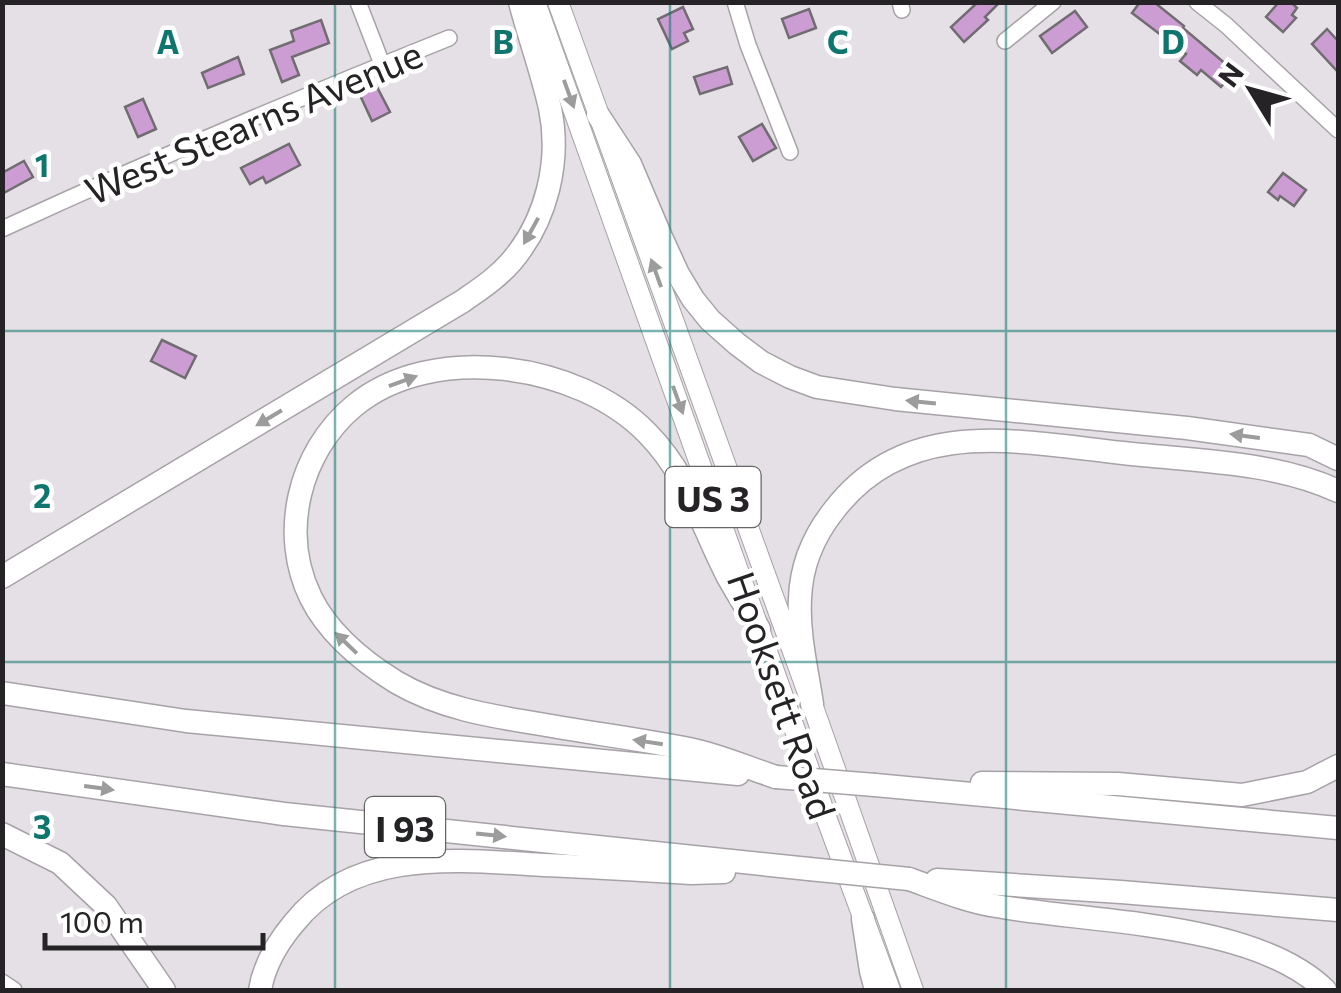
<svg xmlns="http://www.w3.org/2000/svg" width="1341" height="993" font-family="Commissioner,sans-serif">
  <rect width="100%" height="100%" fill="#e5e0e5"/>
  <g fill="#cc9dd2" stroke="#706c71" stroke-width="2.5">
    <path d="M 978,2 L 1000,2 L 985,17 L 988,20 L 964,42 L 951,27 Z"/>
    <path d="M 1140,2 L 1154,2 L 1184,26 L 1183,28 L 1234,71 L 1221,87 L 1201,70 L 1197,75 L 1180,61 L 1186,54 L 1132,13 Z"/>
    <path d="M 1279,2 L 1291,2 L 1297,8 L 1292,15 L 1296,18 L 1283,32 L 1266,17 Z"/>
    <path d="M 683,7 L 693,29 L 684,33 L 688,41 L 672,49 L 658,19 Z"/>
    <path d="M 809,9 L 816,28 L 789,38 L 782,19 Z"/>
    <path d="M 1075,11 L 1087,27 L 1052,53 L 1040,36 Z"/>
    <path d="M 321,20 L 329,43 L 292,57 L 299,75 L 282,82 L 270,50 L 294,41 L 291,31 Z"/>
    <path d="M 1327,29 L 1338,41 L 1338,72 L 1312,44 Z"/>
    <path d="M 238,57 L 244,74 L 208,88 L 202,73 Z"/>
    <path d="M 727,67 L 732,84 L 700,94 L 694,77 Z"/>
    <path d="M 376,85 L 390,112 L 372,121 L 359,93 Z"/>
    <path d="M 143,99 L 156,129 L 138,137 L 125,107 Z"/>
    <path d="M 762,124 L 776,148 L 753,161 L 739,137 Z"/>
    <path d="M 289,144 L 300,165 L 266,183 L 263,177 L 250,184 L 241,168 Z"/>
    <path d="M 24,161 L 33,177 L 2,194 L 2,173 Z"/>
    <path d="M 1283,173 L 1306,190 L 1294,206 L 1280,196 L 1278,200 L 1268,192 Z"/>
    <path d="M 162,340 L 196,356 L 185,378 L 151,361 Z"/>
  </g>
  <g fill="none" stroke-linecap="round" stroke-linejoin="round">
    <defs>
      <g id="minor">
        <path d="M 358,2 L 382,64"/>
        <path d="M 735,2 L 748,45 L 790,152"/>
        <path d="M 900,2 L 902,10"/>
        <path d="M 1197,2 L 1226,25 L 1338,130"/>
        <path d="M 1005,41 L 1053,2"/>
        <path d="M 2,229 C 150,161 298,98 449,38"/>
        <path d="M 2,982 L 14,990"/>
      </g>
      <g id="major">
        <path d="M 535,2 L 826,817 L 890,990"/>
        <path d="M 558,2 L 812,704 L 913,990"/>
      </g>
      <g id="highway">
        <path d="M 598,115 L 630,164 L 661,237 L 678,274 L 693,299 L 710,320 L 737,344 L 761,362 L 790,377 L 817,387 L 895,399 L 1187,428 L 1309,445 L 1338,459"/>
        <path d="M 2,577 L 463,301 C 480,289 497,278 511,262 C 547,220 561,161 550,108 C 542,72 529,37 520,2"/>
        <path d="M 759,629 C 749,612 738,595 728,577 C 702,527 688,474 647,433 C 579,363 432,341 354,406 C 299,452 279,533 311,598 C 329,634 362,661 396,682 C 440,708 490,716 540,724 C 590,733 640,739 689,749 C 719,755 748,768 776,777"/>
        <path d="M 2,693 L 186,721 L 738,774"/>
        <path d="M 812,704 C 807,670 798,634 800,599 C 801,565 814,535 835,509 C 908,415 1020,442 1123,453 C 1194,461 1273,461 1338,491"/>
        <path d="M 2,774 L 284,814 L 809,869"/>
        <path d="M 982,783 L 1118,784 L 1242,795 L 1307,782 L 1338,766"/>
        <path d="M 875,785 L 1338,828"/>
        <path d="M 2,834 L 60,863 L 106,906 L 164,990"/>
        <path d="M 909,879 C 937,889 966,901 996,906 C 1091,923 1254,921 1325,990"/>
        <path d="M 937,880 L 1121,892 L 1338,910"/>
        <path d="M 863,919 L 871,971 L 876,990"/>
        <path d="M 260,990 C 264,966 278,942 294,923 C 354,847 458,860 544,865 C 593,867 642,870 691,873 L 724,872"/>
      </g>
    </defs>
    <use href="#minor" stroke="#a7a2a7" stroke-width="18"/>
    <use href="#major" stroke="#a7a2a7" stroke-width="22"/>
    <use href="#highway" stroke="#a7a2a7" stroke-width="25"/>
    <use href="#minor" stroke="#fff" stroke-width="15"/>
    <use href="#major" stroke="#fff" stroke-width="20"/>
    <use href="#highway" stroke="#fff" stroke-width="22"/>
    <defs>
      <g id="highway-bridge">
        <path d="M 776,777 L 875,785"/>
        <path d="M 809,869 L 909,879"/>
      </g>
    </defs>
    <use href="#highway-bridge" stroke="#a7a2a7" stroke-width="25" stroke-linecap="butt"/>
    <use href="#highway-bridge" stroke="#fff" stroke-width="22"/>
  </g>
  <defs><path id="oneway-solid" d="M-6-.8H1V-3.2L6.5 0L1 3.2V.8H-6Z" transform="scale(2.5)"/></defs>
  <g fill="#9d9c9d">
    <use href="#oneway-solid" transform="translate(569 94) rotate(70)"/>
    <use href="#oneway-solid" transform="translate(531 231) rotate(119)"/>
    <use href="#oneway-solid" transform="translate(656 273) rotate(-110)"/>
    <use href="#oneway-solid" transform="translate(403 381) rotate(-20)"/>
    <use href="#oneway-solid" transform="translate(678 400) rotate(70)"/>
    <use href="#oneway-solid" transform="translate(921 402) rotate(-174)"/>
    <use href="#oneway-solid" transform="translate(269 418) rotate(149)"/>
    <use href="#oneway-solid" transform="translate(1245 436) rotate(-172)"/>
    <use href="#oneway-solid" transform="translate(346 643) rotate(-136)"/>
    <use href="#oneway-solid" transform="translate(648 742) rotate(-171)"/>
    <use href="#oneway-solid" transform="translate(99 788) rotate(8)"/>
    <use href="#oneway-solid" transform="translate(491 835) rotate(6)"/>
  </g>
  <path fill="none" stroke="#0f766e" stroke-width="2.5" stroke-opacity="0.55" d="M 335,2 L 335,990M 670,2 L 670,990M 1006,2 L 1006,990M 2,331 L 1338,331M 2,662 L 1338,662"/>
  <g text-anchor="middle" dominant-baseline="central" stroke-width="9" stroke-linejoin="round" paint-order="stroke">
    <g fill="#fff" stroke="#666566" stroke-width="2.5">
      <rect x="665.5" y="467" width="95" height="60" rx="8"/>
      <rect x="365" y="797" width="80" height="60" rx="8"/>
    </g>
    <g font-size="35" font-weight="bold" fill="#252325">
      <text x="713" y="497">US 3</text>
      <text x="405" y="827">I 93</text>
    </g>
    <g font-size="38" fill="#252325" stroke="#fff">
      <text transform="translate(253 121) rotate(-23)">West Stearns Avenue</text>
      <text transform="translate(783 695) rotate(71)">Hooksett Road</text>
    </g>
  </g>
  <g font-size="32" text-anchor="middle" font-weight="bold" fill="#0f766e" stroke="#fff" stroke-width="9" stroke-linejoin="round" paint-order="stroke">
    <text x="168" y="54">A</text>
    <text x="503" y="54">B</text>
    <text x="838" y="54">C</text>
    <text x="1173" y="54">D</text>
    <text x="42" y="177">1</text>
    <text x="42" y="508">2</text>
    <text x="42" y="839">3</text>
  </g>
  <rect width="1341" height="993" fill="none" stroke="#252325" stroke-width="10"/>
  <g transform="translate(1251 90) rotate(307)" stroke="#ffffff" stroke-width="8" paint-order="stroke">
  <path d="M0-8L18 38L0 25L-18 38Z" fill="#252325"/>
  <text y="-15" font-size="28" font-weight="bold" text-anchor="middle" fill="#252325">N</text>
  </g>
  <path d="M45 933v15h218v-15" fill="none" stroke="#252325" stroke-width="5"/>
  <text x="60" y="933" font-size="30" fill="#252325" stroke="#ffffff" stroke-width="8" paint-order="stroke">100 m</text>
</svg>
